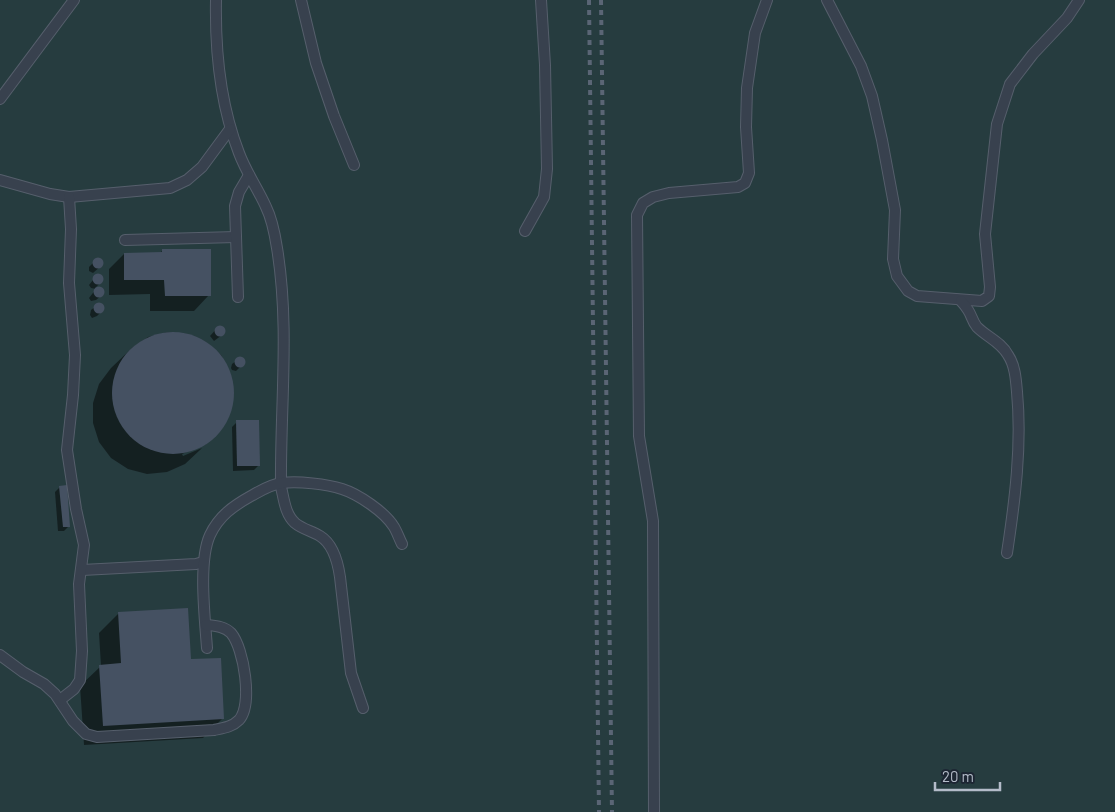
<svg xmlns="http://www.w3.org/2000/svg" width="1115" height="812" font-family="Barlow,sans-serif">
  <rect width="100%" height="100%" fill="#242f3e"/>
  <rect fill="#263c3f" x="0" y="0" width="1115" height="812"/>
  <g fill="#0007">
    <path d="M 162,251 L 209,295 L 194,311 L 150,311 L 150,294 L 109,295 L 109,269 L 124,254 L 160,253 Z"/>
    <path d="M 99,259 L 102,265 L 93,273 L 89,271 L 89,267 L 96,260 Z"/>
    <path d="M 97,275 L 101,275 L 102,277 L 101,282 L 95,288 L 101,289 L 102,291 L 102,295 L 96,300 L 91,301 L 89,298 L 96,289 L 91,288 L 89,285 Z"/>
    <path d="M 99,304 L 103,307 L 102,311 L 97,316 L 92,318 L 90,315 L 91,310 Z"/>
    <path d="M 218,327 L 221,327 L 224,330 L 222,335 L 214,341 L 210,336 Z"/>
    <path d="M 168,332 L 187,334 L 206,342 L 221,355 L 230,373 L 233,393 L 230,412 L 220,430 L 205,445 L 205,444 L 182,454 L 183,456 L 202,448 L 200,450 L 185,464 L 167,472 L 147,474 L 128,469 L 111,458 L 99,442 L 93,423 L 93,403 L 99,384 L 111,368 L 132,348 L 148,337 Z"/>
    <path d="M 240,358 L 244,361 L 244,363 L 236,371 L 232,370 L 231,368 L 232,364 Z"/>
    <path d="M 237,422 L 259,465 L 254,470 L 233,471 L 232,427 Z"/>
    <path d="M 60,487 L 69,526 L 64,531 L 58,531 L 55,492 Z"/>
    <path d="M 119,613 L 190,661 L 223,718 L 203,738 L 84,745 L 80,686 L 101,666 L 99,633 Z"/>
  </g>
  <g fill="#455162">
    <path d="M 162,249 L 211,249 L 211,296 L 165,296 L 164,280 L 124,280 L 124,253 L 162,252 Z"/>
    <circle cx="98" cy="263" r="5.5"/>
    <circle cx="98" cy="279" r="5.5"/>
    <circle cx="99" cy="292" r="5.5"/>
    <circle cx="99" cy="308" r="5.5"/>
    <circle cx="220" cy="331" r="5.5"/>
    <circle cx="173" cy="393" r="61"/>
    <circle cx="240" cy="362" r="5.5"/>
    <path d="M 236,420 L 259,420 L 260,466 L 237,466 Z"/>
    <path d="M 67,485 L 70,527 L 63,527 L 59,486 Z"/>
    <path d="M 188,608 L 191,659 L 221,658 L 224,719 L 103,726 L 99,665 L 121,663 L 118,612 Z"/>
  </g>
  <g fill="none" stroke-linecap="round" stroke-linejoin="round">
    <defs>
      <g id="service">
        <path d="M 216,0 C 215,52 220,104 239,153 C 246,172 258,189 266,207 C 272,219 275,235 277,248 C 290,327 280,407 281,487 C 284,499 285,514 295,523 C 302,529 312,531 320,536 C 333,544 338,563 340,577 L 351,673 L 363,708"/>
        <path d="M 301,0 L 316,63 L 334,116 L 354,165"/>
        <path d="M 827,0 L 861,66 L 872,96 L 882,140 L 895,210 L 893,259 L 897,276 L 908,291 L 917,296 L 982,301 L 989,296 L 990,287 L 985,234 L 997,124 L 1010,84 L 1033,54 L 1067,18 L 1079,0"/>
        <path d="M 0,99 L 74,0"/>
        <path d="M 0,180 L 50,194 L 69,197 L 170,188 L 187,180 L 202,167 L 230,129"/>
        <path d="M 525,231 L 544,197 L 547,169 L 545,65 L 541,0"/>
        <path d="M 125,240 L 236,237"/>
        <path d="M 238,297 L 235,206 L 239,192 L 249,175"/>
        <path d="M 961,301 C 964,304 966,307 968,310 C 972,316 972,321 977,327 C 987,337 1001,342 1008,355 C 1015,365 1016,380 1017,392 C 1022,445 1015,500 1007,553"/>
        <path d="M 82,570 L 196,564 L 203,562"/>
        <path d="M 207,648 C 205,619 198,561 210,535 C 219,516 233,506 251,496 C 260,491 271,484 282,483 C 298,481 327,484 342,489 C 358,494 385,512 394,527 C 397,532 399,538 402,544"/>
        <path d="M 0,655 L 23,672 L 44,684 L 55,694 L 73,721 L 86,734 L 97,737 L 214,730 C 224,728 232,727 239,720 C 253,705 244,648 231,633 C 224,626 215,626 206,625"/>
        <path d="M 60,700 L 74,689 L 80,680 L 82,651 L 79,584 L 84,545 L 76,509 L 67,450 L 73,395 L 75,355 L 69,283 L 71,229 L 69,197"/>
        <path d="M 654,812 L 653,521 L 639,436 L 637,215 L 643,203 L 653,197 L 669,193 L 738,187 L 745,183 L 749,173 L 746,127 L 747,88 L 755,33 L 767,0"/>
      </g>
    </defs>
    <use href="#service" stroke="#565f6c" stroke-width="12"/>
    <use href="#service" stroke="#38414e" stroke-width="10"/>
    <g stroke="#5a6575" stroke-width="4" stroke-dasharray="5 5" stroke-linecap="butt">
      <path d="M 589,0 L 599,812"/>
      <path d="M 601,0 L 612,812"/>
    </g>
  </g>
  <path d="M935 782v8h65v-8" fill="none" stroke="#b4bcc9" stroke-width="2.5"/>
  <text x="942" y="782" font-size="15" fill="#b4bcc9" stroke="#1d2633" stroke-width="4" paint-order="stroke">20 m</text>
</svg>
